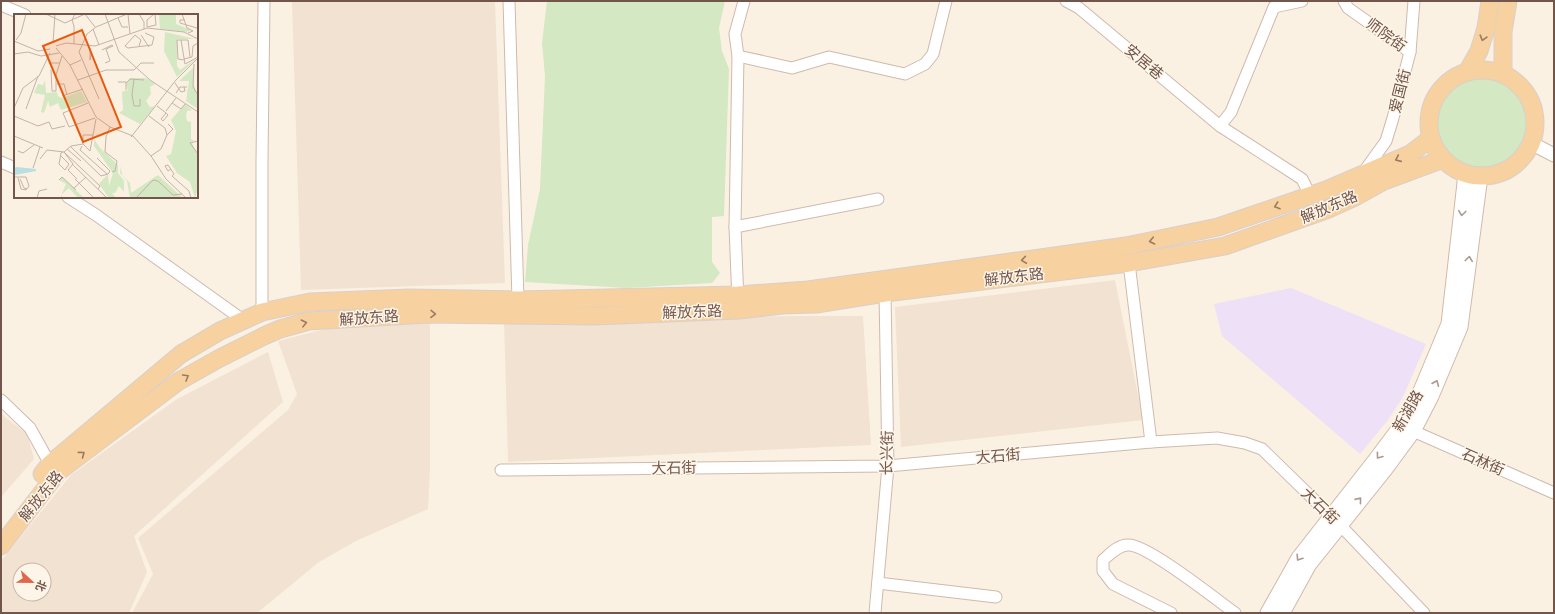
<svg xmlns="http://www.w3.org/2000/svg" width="1555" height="614" font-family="Jost,'Noto Sans SC',sans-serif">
  <rect width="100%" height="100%" fill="#fbf1e3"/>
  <g fill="#f2e2d2" fill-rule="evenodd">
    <path d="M 292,1 L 495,1 L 505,283 L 301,290 Z"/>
    <path d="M 1115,280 L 1143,420 L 901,447 L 895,307 Z"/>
    <path d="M 792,316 L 863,316 L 871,445 L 508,462 L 504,321 Z"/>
    <path d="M 430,318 L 430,470 L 428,509 L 356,541 L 319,562 L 257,613 L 132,613 L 153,574 L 138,538 L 288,410 L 297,394 L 278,341 L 360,320 Z"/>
    <path d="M 268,352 L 283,402 L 134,536 L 147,572 L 129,613 L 1,613 L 1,561 L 71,475 L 177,399 ZM 20,570 L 44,570 L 44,594 L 20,594 Z"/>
    <path d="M 1,414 L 27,434 L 34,459 L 1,497 Z"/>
  </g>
  <path fill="#eee0f7" d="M 1291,288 L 1426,344 L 1403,397 L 1388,420 L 1360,454 L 1222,336 L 1214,304 Z"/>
  <g fill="#d4e8c3">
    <path d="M 547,1 L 725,1 L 719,28 L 722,51 L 729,69 L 724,216 L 712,217 L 712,262 L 720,273 L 712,283 L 626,288 L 525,282 L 528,245 L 540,189 L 545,76 L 542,43 Z"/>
    <circle cx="1482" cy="123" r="53"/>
  </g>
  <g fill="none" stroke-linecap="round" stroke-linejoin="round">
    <defs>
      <g id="minor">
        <path d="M 509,1 L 518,300"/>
        <path d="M 1066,1 L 1079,8 L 1220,126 L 1302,179 L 1310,195"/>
        <path d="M 1344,1 L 1348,8 L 1410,52"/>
        <path d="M 1,5 L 25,15"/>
        <path d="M 738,56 L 792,68 L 829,57 L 905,74 L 925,64 L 933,54 L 946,1"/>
        <path d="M 1220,126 L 1231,112 L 1274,7 L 1302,1"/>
        <path d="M 1,162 L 15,168"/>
        <path d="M 1363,173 L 1386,141 L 1393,118 L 1410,52 L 1414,1"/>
        <path d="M 68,197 L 96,215 L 243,320"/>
        <path d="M 735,227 L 878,199"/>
        <path d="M 1129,263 L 1151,442"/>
        <path d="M 738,301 L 735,227 L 738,56 L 735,34 L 744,1"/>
        <path d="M 262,312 L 262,161 L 264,1"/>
        <path d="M 1,400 L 30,428 L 50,464 L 53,468"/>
        <path d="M 1413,431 L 1554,493"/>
        <path d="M 501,470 L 888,466 L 1151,442 L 1217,438 L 1245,443 L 1262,449 L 1340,525 L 1424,613"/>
        <path d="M 878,583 L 996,597"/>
        <path d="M 875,613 L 888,466 L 885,293"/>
        <path d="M 1171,613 L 1113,584 L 1103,571 L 1103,560 C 1110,554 1119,544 1129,545 C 1148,545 1217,600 1235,613"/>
      </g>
      <path id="tertiary" d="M 1531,143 L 1554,155"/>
      <g id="secondary">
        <path d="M 1268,613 L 1299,558 L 1375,461 L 1402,425 L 1421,391 L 1449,324 L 1466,174"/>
        <path d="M 1282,613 L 1309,564 L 1385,469 L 1413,431 L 1431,396 L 1460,327 L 1480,176"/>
      </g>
      <g id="primary">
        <circle cx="1482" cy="123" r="53"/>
        <path d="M 1467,72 L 1479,51 L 1486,28 L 1490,1"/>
        <path d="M 1503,74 L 1503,32 L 1508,1"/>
        <path d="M 42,474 L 50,464 L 181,354 L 220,331 L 262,312 L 310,302 L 409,298 L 518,300 L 738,295 L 808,290 L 1126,246 L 1218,227 L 1326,190 L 1410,154 L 1431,138"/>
        <path d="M 1,546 L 58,472 L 179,381 L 220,358 L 264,336 L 280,329 L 309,321 L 428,314 L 596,316 L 739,310 L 782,305 L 816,304 L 885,293 L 1129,263 L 1225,246 L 1326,210 L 1355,197 L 1384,181 L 1443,159"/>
      </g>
    </defs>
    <use href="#minor" stroke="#cebaae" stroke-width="13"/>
    <use href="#tertiary" stroke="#cebaae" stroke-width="15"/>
    <use href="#secondary" stroke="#d0b9ab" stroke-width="17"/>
    <use href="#primary" stroke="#d8d0cd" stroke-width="19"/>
    <use href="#minor" stroke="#fff" stroke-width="11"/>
    <use href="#tertiary" stroke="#fff" stroke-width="13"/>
    <use href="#secondary" stroke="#fff" stroke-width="15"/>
    <use href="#primary" stroke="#f7d19f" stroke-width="17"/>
  </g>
  <defs><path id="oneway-chevron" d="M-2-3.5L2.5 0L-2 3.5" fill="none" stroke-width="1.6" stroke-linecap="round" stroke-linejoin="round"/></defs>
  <g stroke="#9a7b64">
    <use href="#oneway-chevron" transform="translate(1483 38) rotate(106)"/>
    <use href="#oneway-chevron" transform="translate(1398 159) rotate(156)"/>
    <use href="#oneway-chevron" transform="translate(1277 206) rotate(161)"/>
    <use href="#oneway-chevron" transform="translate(1152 241) rotate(168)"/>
    <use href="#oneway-chevron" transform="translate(1024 260) rotate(172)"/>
    <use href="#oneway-chevron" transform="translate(433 314) rotate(1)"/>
    <use href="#oneway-chevron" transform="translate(304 323) rotate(-14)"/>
    <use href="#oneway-chevron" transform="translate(186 377) rotate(-30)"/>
    <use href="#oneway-chevron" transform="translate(82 454) rotate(-37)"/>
  </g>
  <g stroke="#aa9a93">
    <use href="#oneway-chevron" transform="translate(1462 213) rotate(97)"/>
    <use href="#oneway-chevron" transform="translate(1469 259) rotate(-83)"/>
    <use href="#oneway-chevron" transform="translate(1436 383) rotate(-67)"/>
    <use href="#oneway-chevron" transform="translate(1379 456) rotate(127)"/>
    <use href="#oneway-chevron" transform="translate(1359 500) rotate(-51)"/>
    <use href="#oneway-chevron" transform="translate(1299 558) rotate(123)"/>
  </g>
  <g text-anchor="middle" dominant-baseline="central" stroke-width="3" stroke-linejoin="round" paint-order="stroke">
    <g font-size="15" fill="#72564b" stroke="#fef5e9">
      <text transform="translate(1386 35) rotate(36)">师院街</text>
      <text transform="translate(1144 62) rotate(40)">安居巷</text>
      <text transform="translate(1400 91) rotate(-76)">爱国街</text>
      <text transform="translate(1329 207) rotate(-23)">解放东路</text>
      <text transform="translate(1014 277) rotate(-7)">解放东路</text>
      <text transform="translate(692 312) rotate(-2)">解放东路</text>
      <text transform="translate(369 318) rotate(-4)">解放东路</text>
      <text transform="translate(1408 411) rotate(-60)">新湖路</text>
      <text transform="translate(887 453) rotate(-89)">长兴街</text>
      <text transform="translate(998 456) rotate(-5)">大石街</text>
      <text transform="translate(1483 462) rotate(24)">石林街</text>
      <text transform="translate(674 468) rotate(-1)">大石街</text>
      <text transform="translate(41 496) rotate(-51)">解放东路</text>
      <text transform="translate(1320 506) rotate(44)">大石街</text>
    </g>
  </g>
  <g transform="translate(14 14)">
    <rect width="184" height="184" fill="#fbf1e3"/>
    <path d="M 145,0 L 162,0 L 162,10 L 177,16 L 173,18 L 146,15 ZM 151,18 L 181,25 L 163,25 L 163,52 L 166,56 L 184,43 L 163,63 L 150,37 ZM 179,54 L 179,69 L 184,82 L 184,95 L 172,87 L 175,67 L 165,67 ZM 116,64 L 132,64 L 141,70 L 136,73 L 137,80 L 132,87 L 136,93 L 141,92 L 126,110 L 105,99 L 109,96 L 108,78 L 114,76 L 112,70 ZM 31,66 L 32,79 L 43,78 L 44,82 L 48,84 L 67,77 L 73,88 L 47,96 L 44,89 L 36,93 L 34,87 L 30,99 L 27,98 L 31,81 L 20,79 L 24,70 L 29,71 ZM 171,90 L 178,96 L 173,97 L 172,102 L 173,107 L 177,108 L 177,125 L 181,127 L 177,128 L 184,140 L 184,174 L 181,184 L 176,168 L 163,159 L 152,142 L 157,140 L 162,117 L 157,106 ZM 80,125 L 86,134 L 104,151 L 104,159 L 110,167 L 110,178 L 105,172 L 101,179 L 98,179 L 102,184 L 95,184 L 85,170 L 94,160 L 95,172 L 99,159 L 80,132 ZM 107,152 L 108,161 L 116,169 L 117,179 L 144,161 L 169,184 L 116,184 L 113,167 L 106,159 ZM 48,163 L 70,184 L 64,184 L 55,174 L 47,181 L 49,184 L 46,184 L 52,170 L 45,166 Z" fill="#d4e8c3"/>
    <path d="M 3,153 L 22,155 L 22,157 L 1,161 L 0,154 Z" fill="#b9dfe3"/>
    <path fill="none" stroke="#c4b3a6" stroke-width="1" d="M 32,0 L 51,9 L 71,0M 71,0 L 81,13M 91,0 L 105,38 L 136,66 L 184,98M 114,0 L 116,20M 125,0 L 130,8 L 130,15M 140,0 L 133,6 L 133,13 L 142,11 L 141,0M 168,0 L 173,14 L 179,17 L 174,19M 104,4 L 108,13 L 114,13M 171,6 L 166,6 L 166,9 L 183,14M 79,15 L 85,31M 127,21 L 135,33M 2,26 L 7,19 L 12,0M 167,26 L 171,50 L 184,43M 0,27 L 24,37 L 36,35M 39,29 L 41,0M 60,30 L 60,12 L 58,6 L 61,0M 42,32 L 52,29 L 81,32 L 133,14 L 170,18 L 184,25M 125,32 L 127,26 L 121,21 L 111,32 L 114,34 L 138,31 L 140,23 L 131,19M 42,34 L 56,51 L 82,103 L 96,113 L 119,122 L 137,142 L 152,165 L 172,184M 76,34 L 76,46 L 77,40M 88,36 L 98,31 L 99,32 L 92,35 L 96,47 L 91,49M 0,40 L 14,38 L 27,42 L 45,39M 34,45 L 37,49 L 46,49M 170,45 L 178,43 L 179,32 L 184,29M 170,46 L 164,45 L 163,26 L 174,26 L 176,43M 180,50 L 179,73 L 184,81M 56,51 L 67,46M 37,56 L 38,77 L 42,77 L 42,61 L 48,42M 120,65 L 118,81 L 120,92 L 126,92 L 126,85M 64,66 L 92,56 L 120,56 L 127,49 L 140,49M 104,68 L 112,68 L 112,76M 112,69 L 116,65 L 130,66M 161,69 L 167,78 L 171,77 L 170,73M 43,70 L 50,70 L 53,81M 162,79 L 166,73 L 173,73M 48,82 L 69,75M 85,85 L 65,38 L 73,20 L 82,13 L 113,0M 74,89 L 49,99 L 55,113 L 81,104M 158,89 L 167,95 L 171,90M 143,92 L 152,99 L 154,101 L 149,107 L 147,105 L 152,99M 0,94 L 9,74 L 25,62 L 36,39M 12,95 L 24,62M 152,97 L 162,84M 0,102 L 24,112 L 35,108 L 38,115 L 51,112M 135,102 L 151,114 L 153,121 L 147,135 L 137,142M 96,113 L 92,123 L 91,138 L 103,147 L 101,157 L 98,158M 79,121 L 69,121 L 69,130 L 76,137 L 82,105M 153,121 L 159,115 L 154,110M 0,122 L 29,134M 117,123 L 162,66 L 184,44M 184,127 L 176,129 L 184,140M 56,132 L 87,162 L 94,160 L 96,157 L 83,144M 68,132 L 66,136 L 93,160M 53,135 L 67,147M 4,137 L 9,139 L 20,131M 50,138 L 86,172 L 84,175M 50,138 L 59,150 L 54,156 L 63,165M 47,142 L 55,150 L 51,156 L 45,150 L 47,139 L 49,138M 26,145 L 33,136 L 50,138 L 57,132 L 69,130M 58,150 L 93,184M 19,154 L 26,133M 157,155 L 154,157 L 151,152 L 154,151 L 160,160 L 158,162 L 175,177 L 177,184M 0,163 L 12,163 L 15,172 L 12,176 L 7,175 L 4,164M 6,165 L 10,174 L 13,175M 61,165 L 80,184M 45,166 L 48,163 L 62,176M 60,174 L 72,163M 23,184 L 25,177 L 33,175M 122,184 L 139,166 L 144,167 L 159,181 L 168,180"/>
    <path fill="#e8590c" fill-opacity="0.15" stroke="#e8590c" stroke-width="2" d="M 68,16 L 107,113 L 69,128 L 29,32 Z"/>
    <rect width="184" height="184" fill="none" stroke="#72564b" stroke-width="2"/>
  </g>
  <rect width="1555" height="614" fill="none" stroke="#72564b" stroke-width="4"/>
  <g transform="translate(32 582) rotate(112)"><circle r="19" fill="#fef5e9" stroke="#c6b5aa"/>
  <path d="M0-3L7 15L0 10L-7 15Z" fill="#df674e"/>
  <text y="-6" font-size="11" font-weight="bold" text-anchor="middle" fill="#72564b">北</text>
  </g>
</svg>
